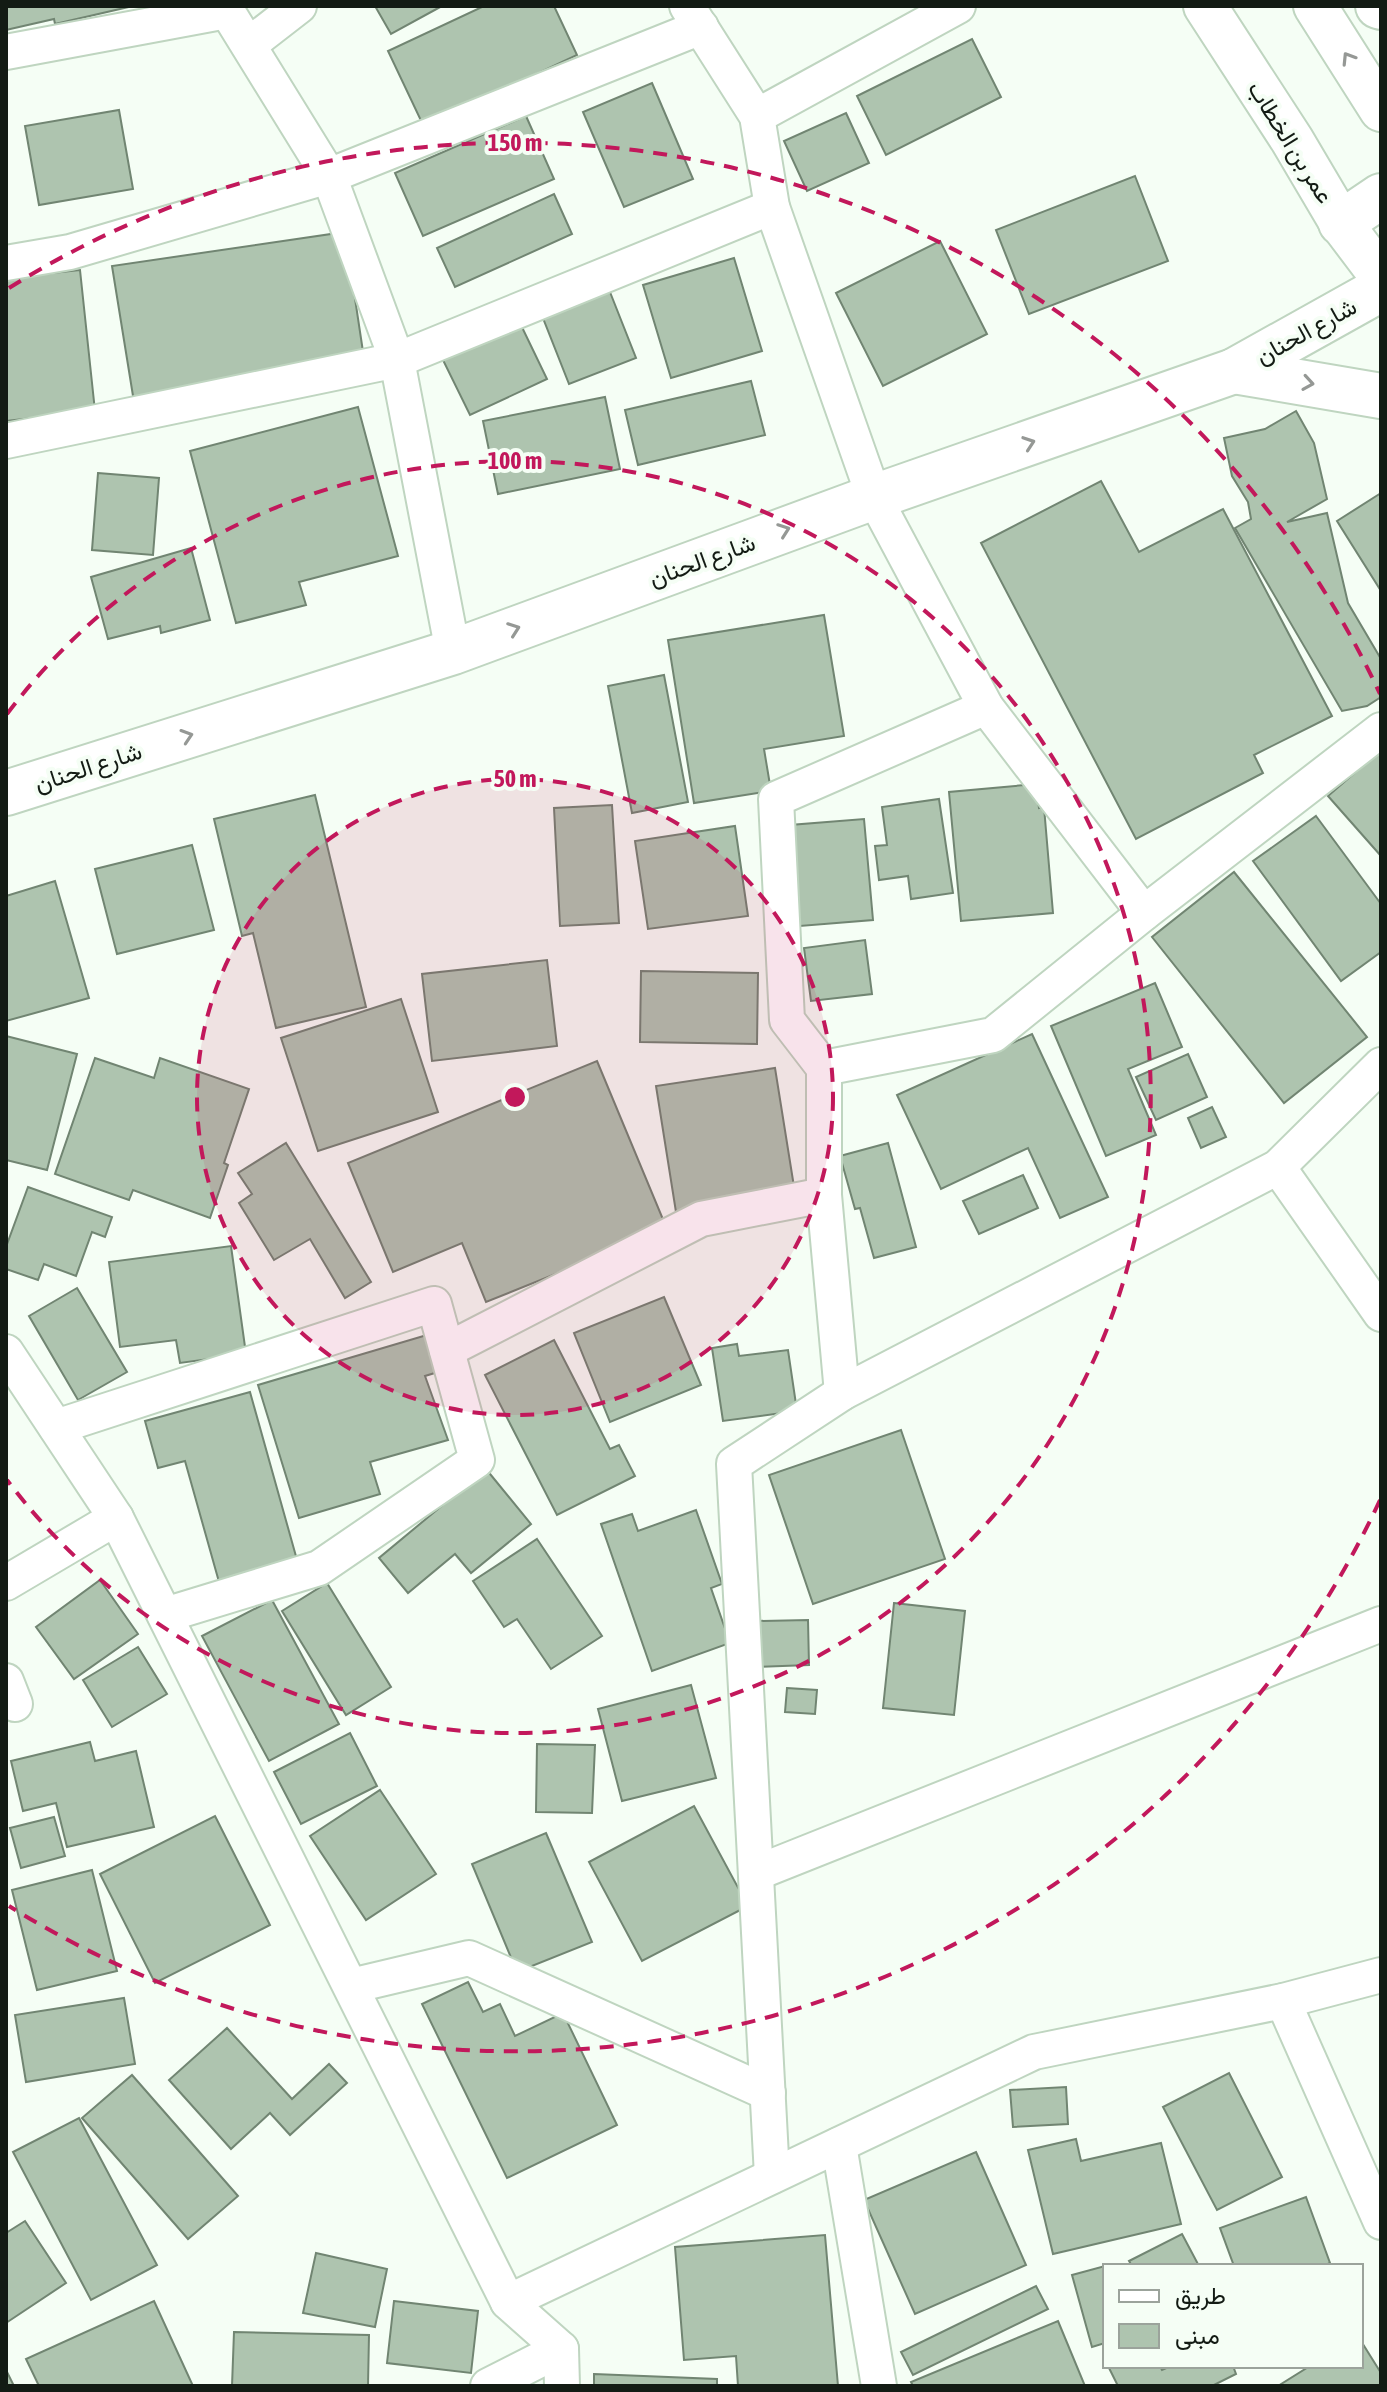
<svg xmlns="http://www.w3.org/2000/svg" width="1387" height="2392" font-family="'Asap Condensed',Vazirmatn,sans-serif">
  <rect width="100%" height="100%" fill="#f5fef5"/>
  <g fill="#aec4af" stroke="#718572" stroke-width="2">
    <path d="M 6,6 L 133,6 L 55,24 L 54,19 L 6,30 Z"/>
    <path d="M 375,6 L 442,6 L 391,34 Z"/>
    <path d="M 484,6 L 554,6 L 577,55 L 424,127 L 388,51 Z"/>
    <path d="M 972,39 L 1001,97 L 886,155 L 857,96 Z"/>
    <path d="M 652,83 L 693,179 L 624,207 L 583,112 Z"/>
    <path d="M 119,110 L 133,189 L 39,205 L 25,126 Z"/>
    <path d="M 846,113 L 869,163 L 807,191 L 784,141 Z"/>
    <path d="M 526,116 L 554,179 L 423,236 L 395,173 Z"/>
    <path d="M 1135,176 L 1168,261 L 1029,314 L 996,230 Z"/>
    <path d="M 554,194 L 572,234 L 455,287 L 437,248 Z"/>
    <path d="M 345,232 L 365,365 L 134,402 L 112,266 Z"/>
    <path d="M 940,241 L 987,334 L 883,386 L 836,293 Z"/>
    <path d="M 734,258 L 762,351 L 671,378 L 643,285 Z"/>
    <path d="M 80,270 L 95,411 L 6,421 L 6,278 Z"/>
    <path d="M 608,287 L 636,358 L 569,384 L 541,313 Z"/>
    <path d="M 519,321 L 547,379 L 470,415 L 442,358 Z"/>
    <path d="M 751,381 L 765,435 L 638,465 L 625,410 Z"/>
    <path d="M 605,397 L 620,469 L 498,494 L 483,421 Z"/>
    <path d="M 358,407 L 398,556 L 299,582 L 306,605 L 236,623 L 190,451 Z"/>
    <path d="M 1296,411 L 1314,443 L 1327,499 L 1287,522 L 1327,513 L 1348,603 L 1381,659 L 1381,697 L 1367,706 L 1342,711 L 1235,528 L 1251,519 L 1248,502 L 1232,476 L 1224,438 L 1265,429 Z"/>
    <path d="M 98,473 L 159,478 L 153,555 L 92,550 Z"/>
    <path d="M 1101,481 L 1139,552 L 1223,509 L 1332,716 L 1254,755 L 1263,773 L 1136,839 L 981,543 Z"/>
    <path d="M 1381,493 L 1381,591 L 1337,521 Z"/>
    <path d="M 191,548 L 210,620 L 161,633 L 160,626 L 108,639 L 91,577 Z"/>
    <path d="M 824,615 L 844,736 L 764,749 L 771,791 L 694,803 L 668,640 Z"/>
    <path d="M 664,675 L 688,802 L 632,813 L 608,686 Z"/>
    <path d="M 1381,750 L 1381,856 L 1328,796 Z"/>
    <path d="M 1036,784 L 1039,808 L 1044,807 L 1053,913 L 961,921 L 949,792 Z"/>
    <path d="M 315,795 L 366,1007 L 276,1028 L 253,933 L 242,936 L 214,819 Z"/>
    <path d="M 939,799 L 953,893 L 911,899 L 908,876 L 879,880 L 875,846 L 887,845 L 882,807 Z"/>
    <path d="M 612,805 L 619,923 L 560,926 L 554,808 Z"/>
    <path d="M 1316,816 L 1381,904 L 1381,952 L 1341,981 L 1253,861 Z"/>
    <path d="M 864,819 L 873,920 L 800,926 L 790,825 Z"/>
    <path d="M 735,826 L 748,916 L 648,929 L 635,841 Z"/>
    <path d="M 192,845 L 214,930 L 117,954 L 95,869 Z"/>
    <path d="M 1234,872 L 1367,1037 L 1284,1103 L 1152,937 Z"/>
    <path d="M 55,881 L 89,998 L 6,1021 L 6,896 Z"/>
    <path d="M 865,940 L 872,994 L 811,1001 L 804,948 Z"/>
    <path d="M 547,960 L 557,1046 L 432,1061 L 422,974 Z"/>
    <path d="M 641,971 L 758,973 L 757,1044 L 640,1042 Z"/>
    <path d="M 1155,983 L 1182,1047 L 1128,1069 L 1156,1135 L 1106,1156 L 1051,1026 Z"/>
    <path d="M 401,999 L 438,1112 L 318,1151 L 281,1038 Z"/>
    <path d="M 1032,1034 L 1108,1197 L 1060,1218 L 1028,1148 L 941,1189 L 897,1095 Z"/>
    <path d="M 6,1036 L 77,1054 L 47,1170 L 6,1160 Z"/>
    <path d="M 1188,1054 L 1207,1097 L 1156,1120 L 1136,1077 Z"/>
    <path d="M 95,1058 L 154,1078 L 160,1058 L 249,1089 L 224,1163 L 228,1165 L 210,1218 L 133,1190 L 129,1200 L 55,1174 Z"/>
    <path d="M 597,1061 L 667,1229 L 486,1302 L 462,1243 L 393,1272 L 348,1163 Z"/>
    <path d="M 775,1068 L 795,1193 L 676,1212 L 656,1086 Z"/>
    <path d="M 1212,1107 L 1226,1137 L 1201,1148 L 1188,1118 Z"/>
    <path d="M 286,1143 L 371,1282 L 345,1298 L 310,1239 L 274,1260 L 239,1203 L 252,1194 L 238,1173 Z"/>
    <path d="M 888,1143 L 916,1247 L 874,1258 L 860,1208 L 855,1209 L 840,1156 Z"/>
    <path d="M 1023,1175 L 1038,1208 L 979,1234 L 963,1201 Z"/>
    <path d="M 28,1187 L 112,1217 L 105,1237 L 92,1232 L 76,1276 L 44,1264 L 38,1280 L 6,1269 L 6,1247 Z"/>
    <path d="M 231,1246 L 246,1354 L 180,1363 L 176,1340 L 120,1347 L 109,1262 Z"/>
    <path d="M 77,1288 L 127,1372 L 78,1400 L 29,1316 Z"/>
    <path d="M 664,1297 L 701,1385 L 610,1422 L 574,1333 Z"/>
    <path d="M 437,1332 L 448,1369 L 425,1376 L 448,1440 L 370,1462 L 380,1494 L 299,1518 L 258,1385 Z"/>
    <path d="M 554,1340 L 610,1449 L 619,1445 L 635,1476 L 557,1515 L 485,1375 Z"/>
    <path d="M 737,1344 L 739,1356 L 788,1350 L 797,1411 L 723,1421 L 712,1348 Z"/>
    <path d="M 250,1392 L 299,1567 L 221,1589 L 185,1461 L 158,1468 L 145,1421 Z"/>
    <path d="M 901,1430 L 945,1559 L 813,1604 L 769,1475 Z"/>
    <path d="M 486,1469 L 531,1524 L 471,1573 L 455,1554 L 408,1593 L 379,1558 Z"/>
    <path d="M 696,1510 L 722,1584 L 711,1588 L 730,1643 L 652,1671 L 601,1524 L 632,1514 L 638,1531 Z"/>
    <path d="M 537,1539 L 602,1636 L 551,1669 L 517,1619 L 504,1627 L 473,1581 Z"/>
    <path d="M 100,1580 L 138,1634 L 74,1679 L 36,1627 Z"/>
    <path d="M 327,1583 L 391,1687 L 346,1715 L 282,1611 Z"/>
    <path d="M 272,1600 L 339,1724 L 269,1761 L 202,1636 Z"/>
    <path d="M 894,1603 L 965,1611 L 954,1715 L 883,1708 Z"/>
    <path d="M 808,1620 L 809,1665 L 757,1667 L 756,1621 Z"/>
    <path d="M 138,1647 L 167,1694 L 112,1727 L 83,1680 Z"/>
    <path d="M 691,1685 L 716,1778 L 622,1801 L 598,1709 Z"/>
    <path d="M 787,1688 L 817,1690 L 815,1714 L 785,1712 Z"/>
    <path d="M 350,1733 L 377,1786 L 301,1824 L 274,1772 Z"/>
    <path d="M 90,1742 L 95,1761 L 136,1751 L 154,1827 L 67,1847 L 56,1803 L 23,1811 L 11,1761 Z"/>
    <path d="M 537,1744 L 595,1745 L 592,1813 L 536,1812 Z"/>
    <path d="M 380,1790 L 436,1874 L 366,1920 L 310,1836 Z"/>
    <path d="M 694,1806 L 748,1906 L 642,1961 L 589,1862 Z"/>
    <path d="M 215,1816 L 270,1925 L 155,1983 L 100,1874 Z"/>
    <path d="M 54,1817 L 65,1856 L 21,1868 L 10,1828 Z"/>
    <path d="M 546,1833 L 592,1942 L 517,1972 L 472,1864 Z"/>
    <path d="M 92,1870 L 117,1971 L 37,1990 L 12,1890 Z"/>
    <path d="M 468,1982 L 483,2012 L 500,2004 L 515,2036 L 563,2013 L 617,2125 L 507,2178 L 422,2004 Z"/>
    <path d="M 124,1998 L 135,2064 L 26,2082 L 15,2015 Z"/>
    <path d="M 227,2028 L 292,2099 L 329,2064 L 347,2083 L 290,2135 L 270,2113 L 231,2149 L 169,2080 Z"/>
    <path d="M 1229,2073 L 1282,2177 L 1217,2210 L 1163,2107 Z"/>
    <path d="M 132,2075 L 238,2196 L 188,2239 L 82,2118 Z"/>
    <path d="M 1066,2087 L 1068,2124 L 1013,2127 L 1010,2090 Z"/>
    <path d="M 79,2118 L 157,2265 L 91,2300 L 13,2152 Z"/>
    <path d="M 1076,2139 L 1081,2161 L 1161,2143 L 1181,2224 L 1053,2254 L 1028,2150 Z"/>
    <path d="M 976,2152 L 1026,2265 L 915,2314 L 864,2200 Z"/>
    <path d="M 1306,2197 L 1330,2263 L 1323,2266 L 1234,2266 L 1220,2228 Z"/>
    <path d="M 25,2221 L 66,2283 L 6,2323 L 6,2233 Z"/>
    <path d="M 1182,2234 L 1199,2266 L 1132,2266 L 1129,2261 Z"/>
    <path d="M 825,2235 L 838,2386 L 738,2386 L 736,2356 L 684,2360 L 675,2247 Z"/>
    <path d="M 316,2253 L 387,2269 L 375,2327 L 303,2313 Z"/>
    <path d="M 1105,2266 L 1105,2343 L 1092,2347 L 1072,2275 Z"/>
    <path d="M 1036,2286 L 1048,2309 L 913,2375 L 901,2352 Z"/>
    <path d="M 154,2301 L 193,2386 L 39,2386 L 26,2359 Z"/>
    <path d="M 394,2301 L 478,2311 L 471,2373 L 387,2363 Z"/>
    <path d="M 1058,2321 L 1085,2386 L 913,2386 L 911,2382 Z"/>
    <path d="M 234,2332 L 369,2335 L 368,2386 L 232,2386 Z"/>
    <path d="M 1361,2341 L 1381,2373 L 1381,2386 L 1278,2386 L 1310,2366 L 1361,2366 Z"/>
    <path d="M 1108,2366 L 1160,2366 L 1162,2370 L 1171,2366 L 1233,2366 L 1236,2374 L 1212,2386 L 1118,2386 Z"/>
    <path d="M 6,2370 L 14,2386 L 6,2386 Z"/>
    <path d="M 594,2374 L 717,2379 L 717,2386 L 594,2386 Z"/>
  </g>
  <g fill="none" stroke-linecap="round" stroke-linejoin="round">
    <defs>
      <g id="minor">
        <path d="M 224,6 L 329,176 L 397,360 L 453,652"/>
        <path d="M 687,6 L 757,116 L 772,207 L 874,497 L 986,707 L 1144,913"/>
        <path d="M 250,44 L 299,6"/>
        <path d="M 6,52 L 227,11"/>
        <path d="M 757,116 L 958,6"/>
        <path d="M 6,263 L 70,252 L 329,176 L 701,27"/>
        <path d="M 6,441 L 397,360 L 772,207"/>
        <path d="M 824,1068 L 993,1035 L 1144,913 L 1381,730"/>
        <path d="M 1278,1167 L 1381,1314"/>
        <path d="M 447,1350 L 701,1219 L 824,1195"/>
        <path d="M 6,1352 L 116,1518 L 508,2302 L 561,2349 L 562,2386"/>
        <path d="M 842,1393 L 824,1195 L 824,1068 L 787,1020 L 776,799 L 986,707"/>
        <path d="M 56,1427 L 434,1304 L 477,1460 L 319,1568 L 165,1615"/>
        <path d="M 6,1583 L 116,1518"/>
        <path d="M 6,1681 L 15,1704"/>
        <path d="M 756,1873 L 1381,1624"/>
        <path d="M 351,1986 L 469,1958 L 768,2093"/>
        <path d="M 1283,2001 L 1381,2222"/>
        <path d="M 839,2145 L 879,2386"/>
        <path d="M 772,2176 L 734,1464 L 842,1393 L 1278,1167 L 1381,1065"/>
        <path d="M 508,2302 L 1034,2052 L 1283,2001 L 1381,1975"/>
        <path d="M 488,2386 L 561,2349"/>
      </g>
      <g id="tertiary">
        <path d="M 1205,6 L 1292,140 L 1341,223 L 1381,276"/>
        <path d="M 1315,6 L 1381,110"/>
      </g>
      <g id="secondary">
        <path d="M 1378,6 L 1381,7"/>
        <path d="M 1341,223 L 1381,196"/>
        <path d="M 1234,371 L 1381,396"/>
        <path d="M 6,793 L 453,652 L 874,497 L 1234,371 L 1381,289"/>
      </g>
    </defs>
    <use href="#minor" stroke="#bfd5c0" stroke-width="38"/>
    <use href="#tertiary" stroke="#bfd5c0" stroke-width="46"/>
    <use href="#secondary" stroke="#bfd5c0" stroke-width="48"/>
    <use href="#minor" stroke="#fff" stroke-width="34"/>
    <use href="#tertiary" stroke="#fff" stroke-width="42"/>
    <use href="#secondary" stroke="#fff" stroke-width="44"/>
  </g>
  <defs><path id="oneway-chevron" d="M-2-3.5L2.5 0L-2 3.5" fill="none" stroke-width="1.6" stroke-linecap="round" stroke-linejoin="round" transform="scale(2)"/></defs>
  <g stroke="#959895">
    <use href="#oneway-chevron" transform="translate(1348 58) rotate(-122)"/>
    <use href="#oneway-chevron" transform="translate(1308 383) rotate(9)"/>
    <use href="#oneway-chevron" transform="translate(1029 443) rotate(-19)"/>
    <use href="#oneway-chevron" transform="translate(784 530) rotate(-20)"/>
    <use href="#oneway-chevron" transform="translate(514 629) rotate(-20)"/>
    <use href="#oneway-chevron" transform="translate(187 736) rotate(-18)"/>
  </g>
  <circle cx="515" cy="1097" r="318" fill="#c2185b" fill-opacity=".12"/>
  <g fill="none" stroke="#c2185b" stroke-width="4" stroke-dasharray="14 10">
    <circle cx="515" cy="1097" r="318"/>
    <path d="M7 714A636 636 0 1 1 7 1480"/>
    <path d="M1380 1500A954 954 0 0 1 9 1906M9 288A954 954 0 0 1 1380 694"/>
  </g>
  <g text-anchor="middle" dominant-baseline="central" stroke-width="8" stroke-linejoin="round" paint-order="stroke">
    <g font-size="24" fill="#131b14" stroke="#f5fef5">
      <text transform="translate(1291 142) rotate(58)">عمر بن الخطاب</text>
      <text transform="translate(1306 331) rotate(-29)">شارع الحنان</text>
      <text transform="translate(702 560) rotate(-20)">شارع الحنان</text>
      <text transform="translate(88 767) rotate(-18)">شارع الحنان</text>
    </g>
  </g>
  <circle cx="515" cy="1097" r="12" fill="#c2185b" stroke="#f5fef5" stroke-width="4"/>
  <g font-size="24" text-anchor="middle" font-weight="bold" fill="#c2185b" stroke="#f5fef5" stroke-width="8" stroke-linejoin="round" paint-order="stroke">
    <text x="515" y="151">150 m</text>
    <text x="515" y="469">100 m</text>
    <text x="515" y="787">50 m</text>
  </g>
  <rect width="1387" height="2392" fill="none" stroke="#131b14" stroke-width="16"/>
  <rect x="1103" y="2264" width="260" height="104" fill="#f5fef5" stroke="#9ba39b" stroke-width="2"/>
  <rect x="1119" y="2290" width="40" height="12" fill="#ffffff" stroke="#9ba39b" stroke-width="2"/>
  <text x="1175" y="2304" font-size="24" fill="#131b14">طريق</text>
  <rect x="1119" y="2324" width="40" height="24" fill="#aec4af" stroke="#9ba39b" stroke-width="2"/>
  <text x="1175" y="2344" font-size="24" fill="#131b14">مبنى</text>
</svg>
